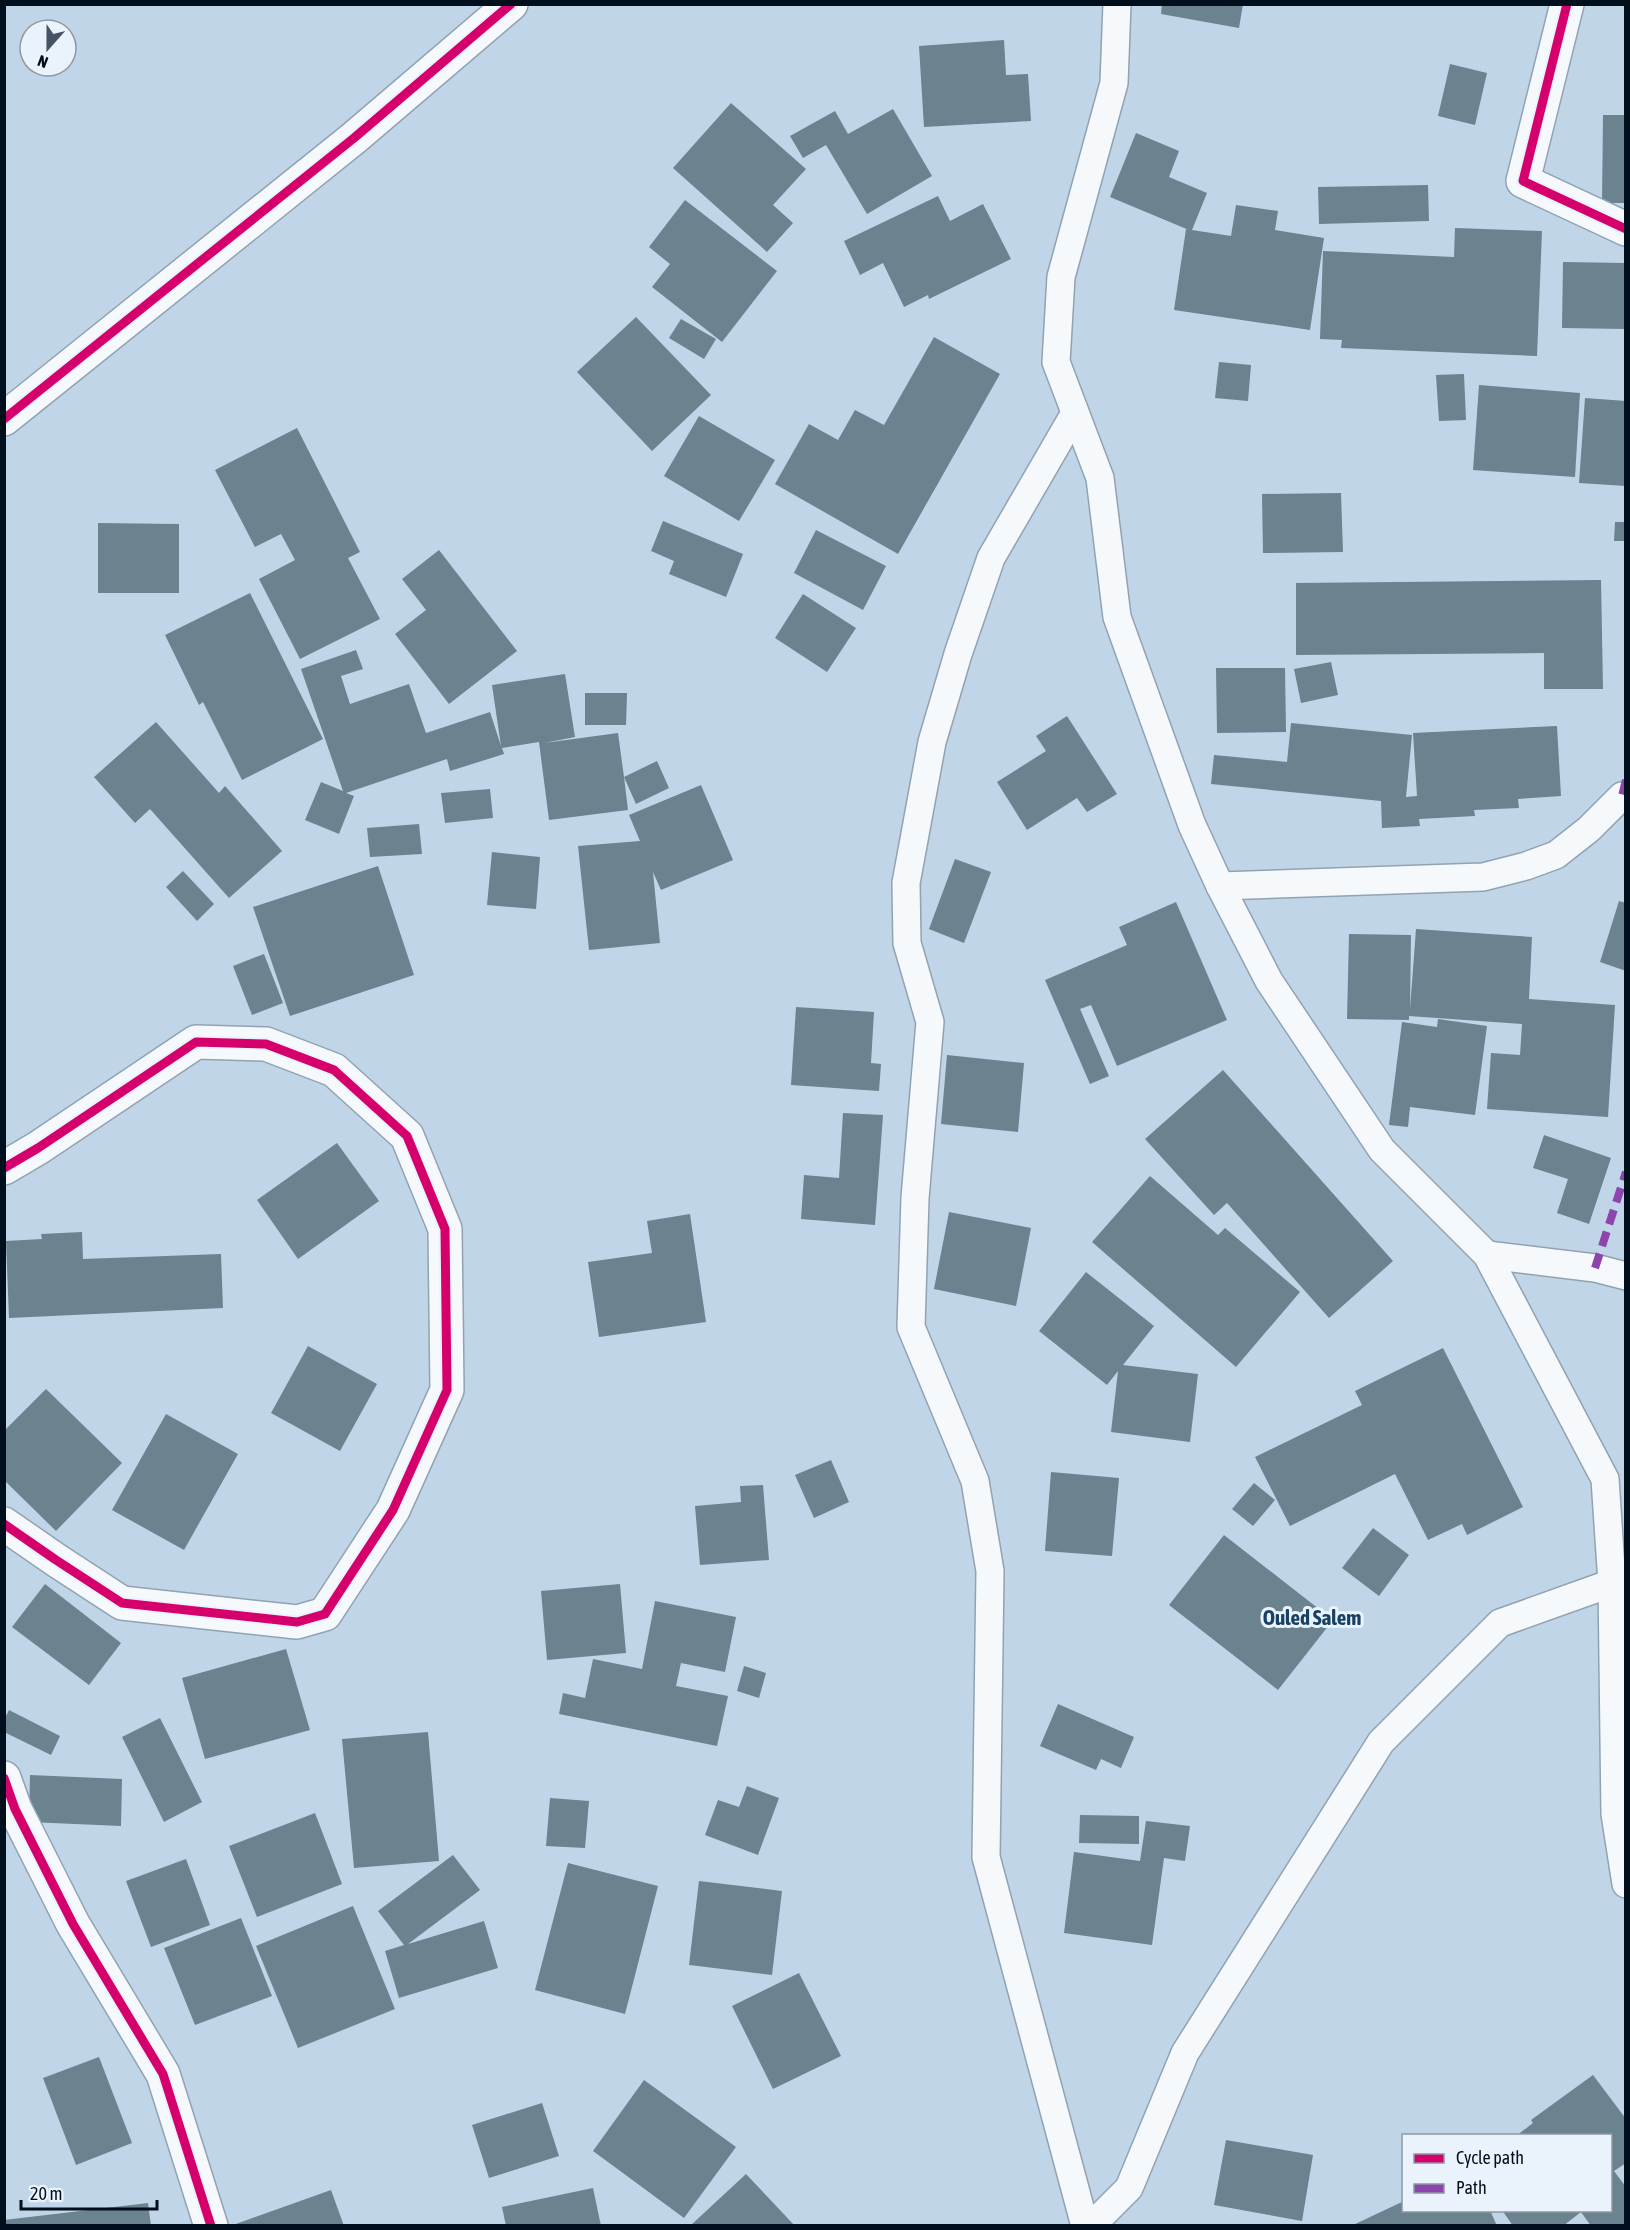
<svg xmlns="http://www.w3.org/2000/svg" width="1630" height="2230" font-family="'Asap Condensed',sans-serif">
  <rect width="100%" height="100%" fill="#c1d5e8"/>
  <g fill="#6b828f">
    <path d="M 1162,4 L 1243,4 L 1239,28 L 1161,14 Z"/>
    <path d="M 1004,40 L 1006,75 L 1028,74 L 1031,121 L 924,127 L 919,46 Z"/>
    <path d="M 1450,64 L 1487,73 L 1475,125 L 1438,116 Z"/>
    <path d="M 731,103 L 806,169 L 773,205 L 793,223 L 767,252 L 673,168 Z"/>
    <path d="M 893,109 L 932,176 L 867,214 L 826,145 L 803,158 L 790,136 L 835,111 L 848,134 Z"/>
    <path d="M 1603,115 L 1626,115 L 1626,203 L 1602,203 Z"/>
    <path d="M 1136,133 L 1179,151 L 1169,177 L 1207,193 L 1192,230 L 1231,236 L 1236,205 L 1278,211 L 1275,230 L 1324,238 L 1310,330 L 1174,310 L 1186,229 L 1189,230 L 1110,197 Z"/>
    <path d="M 1428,185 L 1429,221 L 1319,224 L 1318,187 Z"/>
    <path d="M 938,196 L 950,221 L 983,204 L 1011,259 L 929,299 L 928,295 L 904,307 L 883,263 L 860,275 L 844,241 Z"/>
    <path d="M 685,200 L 777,271 L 722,342 L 652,287 L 670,264 L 649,247 Z"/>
    <path d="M 1455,228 L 1542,231 L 1537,356 L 1341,348 L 1342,340 L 1320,339 L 1323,251 L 1454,257 Z"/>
    <path d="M 1563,262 L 1626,263 L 1626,329 L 1562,328 Z"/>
    <path d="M 636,317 L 711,395 L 652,451 L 577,372 Z"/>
    <path d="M 681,319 L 716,339 L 704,359 L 669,338 Z"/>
    <path d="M 934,337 L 1000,374 L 898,554 L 775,484 L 809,424 L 838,440 L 855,410 L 884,425 Z"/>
    <path d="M 1219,362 L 1251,365 L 1248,401 L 1215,398 Z"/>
    <path d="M 1464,374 L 1466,420 L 1439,421 L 1436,375 Z"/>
    <path d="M 1479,385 L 1580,393 L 1575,477 L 1473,470 Z"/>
    <path d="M 1585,398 L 1626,401 L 1626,486 L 1579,483 Z"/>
    <path d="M 699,416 L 775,460 L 739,521 L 664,476 Z"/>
    <path d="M 297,428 L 360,552 L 348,558 L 380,619 L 300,659 L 259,579 L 295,560 L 281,534 L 255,547 L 215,470 Z"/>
    <path d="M 1341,493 L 1343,552 L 1263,553 L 1262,494 Z"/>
    <path d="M 663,521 L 743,554 L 726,597 L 669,574 L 674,561 L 651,551 Z"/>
    <path d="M 1615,522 L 1626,522 L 1626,541 L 1614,541 Z"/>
    <path d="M 98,523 L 179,524 L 179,593 L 98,593 Z"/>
    <path d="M 816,530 L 886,566 L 863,610 L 794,573 Z"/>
    <path d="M 439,550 L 517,651 L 449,704 L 395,634 L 426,610 L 402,579 Z"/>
    <path d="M 1601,580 L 1603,689 L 1544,689 L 1544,653 L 1296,655 L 1296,583 Z"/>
    <path d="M 250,593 L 323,739 L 242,780 L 203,702 L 199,705 L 165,635 Z"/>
    <path d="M 803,594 L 856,628 L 827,672 L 775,638 Z"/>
    <path d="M 356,650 L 363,669 L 341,676 L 350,704 L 409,684 L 426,733 L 490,712 L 501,746 L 492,685 L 565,674 L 575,737 L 544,743 L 618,733 L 624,777 L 657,761 L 669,788 L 636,804 L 624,777 L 628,810 L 549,820 L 539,742 L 502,748 L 504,754 L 450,771 L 447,759 L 346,793 L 354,796 L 339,834 L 305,820 L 321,782 L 343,791 L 301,669 Z"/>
    <path d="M 1331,662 L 1338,695 L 1301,703 L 1294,669 Z"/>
    <path d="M 1216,668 L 1285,668 L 1286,732 L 1217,733 Z"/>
    <path d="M 585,693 L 627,693 L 626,725 L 585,725 Z"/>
    <path d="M 1067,716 L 1117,794 L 1087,812 L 1077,798 L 1027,830 L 997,782 L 1046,751 L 1036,736 Z"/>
    <path d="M 156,722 L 219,793 L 225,786 L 282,851 L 229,898 L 150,809 L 135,823 L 94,777 Z"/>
    <path d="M 1291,723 L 1412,735 L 1406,797 L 1417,796 L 1413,733 L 1557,726 L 1561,796 L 1518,799 L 1519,808 L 1474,810 L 1475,816 L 1419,819 L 1420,826 L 1382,828 L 1381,801 L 1211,784 L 1214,755 L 1287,762 Z"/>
    <path d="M 701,785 L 733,860 L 661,890 L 653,872 L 660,943 L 589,950 L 578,846 L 640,841 L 629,815 Z"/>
    <path d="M 490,789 L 493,818 L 445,823 L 441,793 Z"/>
    <path d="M 419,824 L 422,854 L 370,857 L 367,828 Z"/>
    <path d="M 492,852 L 540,857 L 536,909 L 487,905 Z"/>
    <path d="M 955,859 L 991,872 L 964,943 L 929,929 Z"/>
    <path d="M 378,866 L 414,975 L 290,1016 L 253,907 Z"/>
    <path d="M 183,871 L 214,904 L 197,921 L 166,887 Z"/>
    <path d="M 1619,901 L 1626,903 L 1626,971 L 1600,962 Z"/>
    <path d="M 1176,902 L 1227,1020 L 1117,1066 L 1091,1005 L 1080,1009 L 1109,1076 L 1090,1084 L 1045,980 L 1127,945 L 1119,927 Z"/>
    <path d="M 1416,929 L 1532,937 L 1529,999 L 1615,1005 L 1608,1117 L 1487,1109 L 1491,1053 L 1520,1055 L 1522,1024 L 1409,1016 L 1409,1020 L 1347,1019 L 1349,934 L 1411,935 L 1410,1009 Z"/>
    <path d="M 264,954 L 283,1003 L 252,1015 L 233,966 Z"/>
    <path d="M 796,1007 L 874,1012 L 871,1063 L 881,1064 L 879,1091 L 791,1085 Z"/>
    <path d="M 1438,1019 L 1487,1026 L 1475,1115 L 1410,1107 L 1408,1127 L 1389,1125 L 1402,1022 L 1437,1027 Z"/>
    <path d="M 947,1055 L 1024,1063 L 1018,1132 L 941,1124 Z"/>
    <path d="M 1223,1070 L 1393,1261 L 1329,1318 L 1227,1203 L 1214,1215 L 1145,1139 Z"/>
    <path d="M 843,1113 L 883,1115 L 875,1225 L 801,1219 L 804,1175 L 839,1178 Z"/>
    <path d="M 1544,1135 L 1611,1158 L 1589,1224 L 1557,1213 L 1568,1179 L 1533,1168 Z"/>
    <path d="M 337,1143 L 379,1201 L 298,1259 L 257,1200 Z"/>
    <path d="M 1150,1176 L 1218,1235 L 1225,1228 L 1300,1292 L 1236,1367 L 1092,1242 Z"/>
    <path d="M 949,1212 L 1031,1228 L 1016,1306 L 934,1289 Z"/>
    <path d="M 690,1214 L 706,1322 L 599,1337 L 588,1262 L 652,1253 L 647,1221 Z"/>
    <path d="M 82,1232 L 83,1259 L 221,1254 L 223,1308 L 9,1318 L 6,1241 L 42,1239 L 41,1234 Z"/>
    <path d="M 1086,1272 L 1154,1326 L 1123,1365 L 1198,1374 L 1190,1442 L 1111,1432 L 1118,1371 L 1107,1385 L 1039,1331 Z"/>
    <path d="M 308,1346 L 377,1384 L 340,1451 L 271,1413 Z"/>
    <path d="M 1443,1348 L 1523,1507 L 1467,1535 L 1462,1524 L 1428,1540 L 1395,1474 L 1290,1526 L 1255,1457 L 1362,1405 L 1355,1391 Z"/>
    <path d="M 46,1389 L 122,1463 L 56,1531 L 4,1480 L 4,1431 Z"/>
    <path d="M 166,1414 L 238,1454 L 184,1550 L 112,1510 Z"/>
    <path d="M 831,1460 L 849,1502 L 814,1518 L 795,1475 Z"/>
    <path d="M 1051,1472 L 1119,1478 L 1112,1556 L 1045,1551 Z"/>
    <path d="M 1254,1483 L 1275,1500 L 1253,1526 L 1232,1509 Z"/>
    <path d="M 763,1485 L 769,1560 L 700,1565 L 695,1506 L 741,1502 L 740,1486 Z"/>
    <path d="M 1373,1528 L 1409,1555 L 1379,1596 L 1342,1568 Z"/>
    <path d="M 1224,1535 L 1333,1620 L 1278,1690 L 1169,1605 Z"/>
    <path d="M 45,1584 L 121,1643 L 89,1685 L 12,1627 Z"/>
    <path d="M 620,1584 L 626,1653 L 547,1660 L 541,1591 Z"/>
    <path d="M 655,1601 L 736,1617 L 725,1672 L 681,1663 L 676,1686 L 728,1696 L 717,1746 L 559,1714 L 563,1693 L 585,1698 L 593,1659 L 642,1669 Z"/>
    <path d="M 286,1649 L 310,1730 L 205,1759 L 182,1678 Z"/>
    <path d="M 744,1666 L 766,1673 L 759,1698 L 737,1691 Z"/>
    <path d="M 1058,1704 L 1134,1737 L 1121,1768 L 1101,1759 L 1096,1770 L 1040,1746 Z"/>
    <path d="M 9,1710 L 60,1736 L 51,1755 L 4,1732 L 4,1720 Z"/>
    <path d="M 160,1718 L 202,1802 L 164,1822 L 122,1737 Z"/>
    <path d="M 428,1732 L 439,1861 L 354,1868 L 342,1739 Z"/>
    <path d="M 30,1775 L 122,1779 L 121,1826 L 29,1822 Z"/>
    <path d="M 747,1786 L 779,1798 L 758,1855 L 705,1835 L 718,1800 L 739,1807 Z"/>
    <path d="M 550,1798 L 589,1801 L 585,1848 L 546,1846 Z"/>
    <path d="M 315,1813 L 342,1884 L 257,1917 L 229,1846 Z"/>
    <path d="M 1080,1815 L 1139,1816 L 1139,1844 L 1079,1843 Z"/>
    <path d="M 1146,1821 L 1190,1826 L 1185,1861 L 1164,1858 L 1152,1945 L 1064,1933 L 1074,1852 L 1140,1861 Z"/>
    <path d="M 453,1855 L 480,1890 L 408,1944 L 484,1921 L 498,1968 L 399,1998 L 385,1951 L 404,1945 L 378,1911 Z"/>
    <path d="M 186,1859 L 210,1925 L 151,1947 L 126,1881 Z"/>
    <path d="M 568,1863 L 658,1886 L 625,2014 L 535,1990 Z"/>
    <path d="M 699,1881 L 782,1891 L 772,1975 L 689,1965 Z"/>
    <path d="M 353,1906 L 395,2009 L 298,2048 L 256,1946 Z"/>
    <path d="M 241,1918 L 272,1996 L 195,2025 L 164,1948 Z"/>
    <path d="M 799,1973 L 841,2056 L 773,2089 L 732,2006 Z"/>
    <path d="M 99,2057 L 132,2143 L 76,2165 L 43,2078 Z"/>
    <path d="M 1593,2075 L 1626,2119 L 1626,2163 L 1614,2171 L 1626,2187 L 1626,2226 L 1591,2226 L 1581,2212 L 1563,2226 L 1513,2226 L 1502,2210 L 1610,2210 L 1610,2136 L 1516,2136 L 1533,2123 L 1531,2120 Z"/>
    <path d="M 644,2080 L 736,2147 L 684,2218 L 593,2151 Z"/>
    <path d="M 542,2103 L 559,2156 L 489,2178 L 472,2125 Z"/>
    <path d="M 1226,2140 L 1313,2155 L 1302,2221 L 1214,2205 Z"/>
    <path d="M 746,2174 L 795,2226 L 690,2226 Z"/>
    <path d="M 593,2188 L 601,2226 L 506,2226 L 502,2207 Z"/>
    <path d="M 331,2190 L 344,2226 L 233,2226 L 233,2225 Z"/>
    <path d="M 1404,2201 L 1404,2210 L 1490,2210 L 1497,2226 L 1351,2226 Z"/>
    <path d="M 148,2203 L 151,2226 L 4,2226 L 4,2220 Z"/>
  </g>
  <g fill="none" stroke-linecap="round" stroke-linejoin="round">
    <defs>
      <g id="service">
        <path d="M 1117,4 L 1114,83 L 1061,277 L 1056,362 L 1100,478 L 1117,617 L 1192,825 L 1220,886 L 1269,981 L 1382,1150 L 1487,1255 L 1605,1479 L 1612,1583 L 1615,1814 L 1626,1884"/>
        <path d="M 1075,413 L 991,558 L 958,654 L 932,742 L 906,883 L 907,943 L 930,1022 L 915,1198 L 911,1327 L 975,1481 L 990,1571 L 986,1857 L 1085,2226"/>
        <path d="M 1220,886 L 1483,877 L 1526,866 L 1556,855 L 1589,829 L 1622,796"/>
        <path d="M 1487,1255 L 1595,1268 L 1626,1276"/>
        <path d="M 1091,2226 L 1129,2188 L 1185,2053 L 1381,1742 L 1500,1623 L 1612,1583"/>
      </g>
      <g id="minor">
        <path d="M 1567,4 L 1523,181 L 1626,229"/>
        <path d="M 4,419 L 354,138 L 511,4"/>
        <path d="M 4,1168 L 38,1148 L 196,1042 L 266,1044 L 334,1070 L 407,1136 L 445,1229 L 447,1390 L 393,1510 L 325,1614 L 297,1622 L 122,1603 L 56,1560 L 4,1524"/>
        <path d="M 4,1778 L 15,1809 L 73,1924 L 163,2074 L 211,2226"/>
      </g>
    </defs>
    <use href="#service" stroke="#91a2b2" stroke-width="30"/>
    <use href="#minor" stroke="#91a2b2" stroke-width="36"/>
    <use href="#service" stroke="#f6f9fc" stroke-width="27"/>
    <use href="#minor" stroke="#f6f9fc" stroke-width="33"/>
    <g stroke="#8e44ad" stroke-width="8" stroke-dasharray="15 8" stroke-linecap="butt">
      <path d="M 1626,780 L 1622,796 L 1626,801"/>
      <path d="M 1595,1268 L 1626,1172"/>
    </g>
    <defs>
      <g id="cycleway">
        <path d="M 1567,4 L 1523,181 L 1626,229"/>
        <path d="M 4,419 L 354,138 L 511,4"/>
        <path d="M 4,1168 L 38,1148 L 196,1042 L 266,1044 L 334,1070 L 407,1136 L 445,1229 L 447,1390 L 393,1510 L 325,1614 L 297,1622 L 122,1603 L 56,1560 L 4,1524"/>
        <path d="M 4,1778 L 15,1809 L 73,1924 L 163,2074 L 211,2226"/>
      </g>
    </defs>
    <use href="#cycleway" stroke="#eaf3fc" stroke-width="13"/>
    <use href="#cycleway" stroke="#d6006c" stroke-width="9"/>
  </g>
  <g text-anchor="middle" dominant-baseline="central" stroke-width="6" stroke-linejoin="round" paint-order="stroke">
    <g font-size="21" font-weight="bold" fill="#174062" stroke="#eaf3fc">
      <text x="1312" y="1617">Ouled Salem</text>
    </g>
  </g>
  <rect width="1630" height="2230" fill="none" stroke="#010f1d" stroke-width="12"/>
  <rect x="1402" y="2134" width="210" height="78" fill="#eaf3fc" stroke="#8d98a3" stroke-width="1.5"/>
  <rect x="1414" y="2154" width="30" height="9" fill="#d6006c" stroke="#8d98a3" stroke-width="1.5"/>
  <text x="1456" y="2164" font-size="18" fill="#010f1d">Cycle path</text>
  <rect x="1414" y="2184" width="30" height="9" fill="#8e44ad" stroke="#8d98a3" stroke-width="1.5"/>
  <text x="1456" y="2194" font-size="18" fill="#010f1d">Path</text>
  <g transform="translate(48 48) rotate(201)"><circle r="28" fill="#eaf3fc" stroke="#8d98a3" stroke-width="1.5"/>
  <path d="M0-4.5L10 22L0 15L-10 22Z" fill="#445464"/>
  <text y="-9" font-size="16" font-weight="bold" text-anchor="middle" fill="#010f1d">N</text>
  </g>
  <path d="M21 2200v9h136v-9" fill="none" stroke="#010f1d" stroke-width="3"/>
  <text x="30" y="2200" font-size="18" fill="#010f1d" stroke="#eaf3fc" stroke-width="4.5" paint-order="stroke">20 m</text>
</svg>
